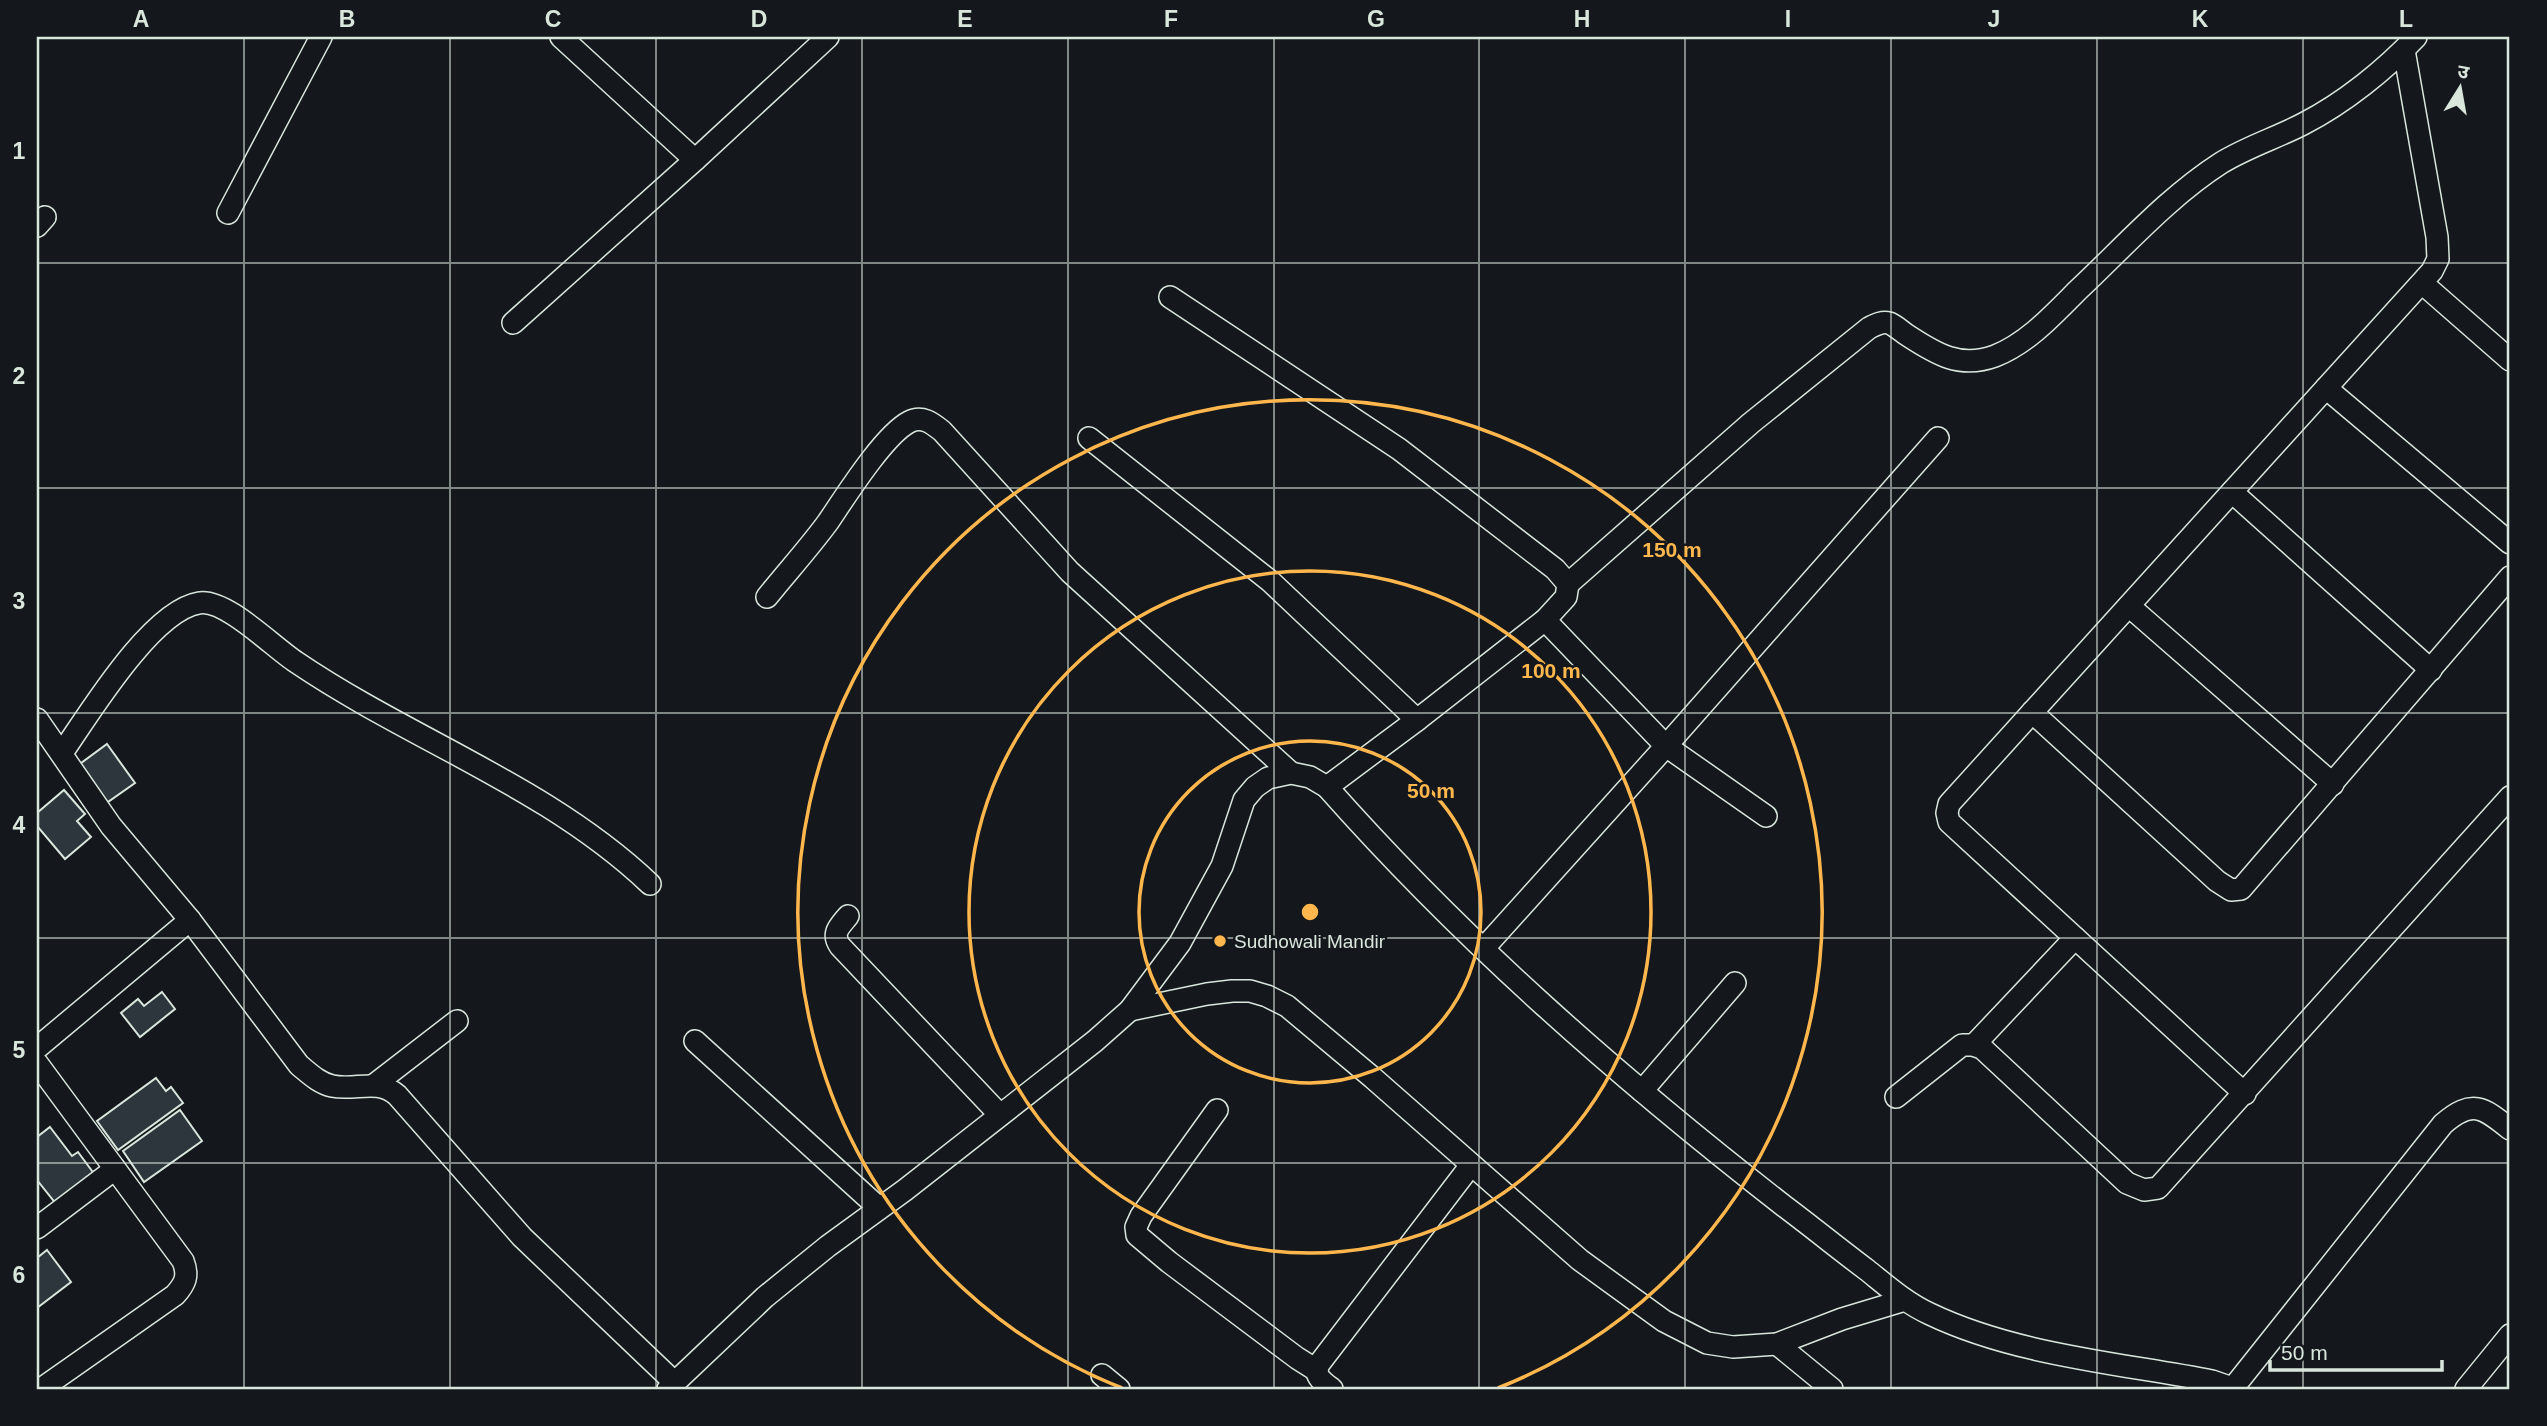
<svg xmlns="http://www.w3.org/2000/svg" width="2547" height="1426" font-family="Helvetica,'Noto Sans Devanagari',sans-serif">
  <rect width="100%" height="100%" fill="#14181c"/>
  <g fill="#2c363c" stroke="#d8e6dc" stroke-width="2">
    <path d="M 107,744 L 135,783 L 105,804 L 77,766 Z"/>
    <path d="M 64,790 L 85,814 L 77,821 L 91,837 L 65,859 L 37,826 L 37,813 Z"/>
    <path d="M 162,992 L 175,1009 L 140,1037 L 121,1013 L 138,999 L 144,1006 Z"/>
    <path d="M 156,1078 L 166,1091 L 171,1087 L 183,1103 L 118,1150 L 97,1121 Z"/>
    <path d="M 180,1110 L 202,1141 L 144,1182 L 123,1151 Z"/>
    <path d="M 50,1127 L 72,1156 L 78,1152 L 95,1175 L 57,1205 L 37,1180 L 37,1137 Z"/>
    <path d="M 47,1250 L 71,1282 L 37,1308 L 37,1258 Z"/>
  </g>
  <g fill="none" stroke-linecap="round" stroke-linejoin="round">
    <defs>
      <g id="minor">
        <path d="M 561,37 L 695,160"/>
        <path d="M 228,213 L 321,37"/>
        <path d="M 37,226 L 45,217"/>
        <path d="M 2422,283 L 2510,360"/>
        <path d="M 1170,297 L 1399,449 L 1555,569 L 1568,584 L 1566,597 L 1545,620 L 1417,720 L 1327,787"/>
        <path d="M 513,323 L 695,160 L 828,37"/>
        <path d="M 2326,388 L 2510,543"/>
        <path d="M 1089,438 L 1270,581 L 1417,720"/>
        <path d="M 2232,492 L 2431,670"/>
        <path d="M 1568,584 L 1751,423 L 1869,328 C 1875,325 1882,321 1889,323 C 1895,325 1902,332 1907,335 C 1936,354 1960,369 1995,356 C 2028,343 2054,314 2078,290 C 2124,247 2168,197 2221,163 C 2247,147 2276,138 2303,124 C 2344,103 2385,70 2416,37"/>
        <path d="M 767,597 C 787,572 809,548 828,522 C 845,497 884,435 909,422 C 922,415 932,423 942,431 L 1070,572 L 1291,773"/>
        <path d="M 2129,606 L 2333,784"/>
        <path d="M 1545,620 L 1666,746 L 1766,816"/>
        <path d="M 2032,712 L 2217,881 L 2231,890 L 2241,889 L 2510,577"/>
        <path d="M 37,719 L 111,826 L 190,920 L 299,1065 C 310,1074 319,1083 332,1086 C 356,1091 377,1078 397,1095 L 522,1237 L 674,1382"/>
        <path d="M 62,753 C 89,714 151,611 199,603 C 225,598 273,647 296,662 C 411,740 548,787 650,884"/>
        <path d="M 848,916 C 840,926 831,933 840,946 L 1000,1115"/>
        <path d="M 1484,948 L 1666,746 L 1938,438"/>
        <path d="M 1130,1010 L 1207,994 L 1232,991 L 1250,991 L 1267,996 L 1287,1006 L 1373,1078 L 1580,1260 L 1664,1321 L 1707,1343 L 1733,1347 L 1777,1344 L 1842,1319 L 1905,1300"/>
        <path d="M 695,1041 L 879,1208"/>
        <path d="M 1974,1045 L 2075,938"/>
        <path d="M 37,1048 L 190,920"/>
        <path d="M 37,1063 L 183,1261 C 189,1276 185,1284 175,1295 L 41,1389"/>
        <path d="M 374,1085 L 457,1021"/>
        <path d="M 1642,1091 L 1735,983"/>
        <path d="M 2245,1094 L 1949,822 L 1947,813 L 1949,804 L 2432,271 L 2438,259 L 2437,237 L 2404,50"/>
        <path d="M 1896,1097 L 1962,1045 L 1973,1045 L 1982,1048 L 2127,1183 L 2144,1190 L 2158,1188 L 2510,797"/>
        <path d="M 1217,1110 L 1141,1216 L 1136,1227 L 1137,1235 L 1169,1262 L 1297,1358 L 1316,1370"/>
        <path d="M 37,1228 L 115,1169"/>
        <path d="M 1777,1344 L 1832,1389"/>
        <path d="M 1102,1375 L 1119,1389"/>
        <path d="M 2233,1388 L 2443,1124 C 2472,1099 2483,1107 2510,1129"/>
        <path d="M 668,1389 L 765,1297 L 828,1246 L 905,1190 L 1095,1041 L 1130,1010 L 1180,943 L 1222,866 L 1244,800 L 1255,787 L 1268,778 L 1291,773 L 1310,777 L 1327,787 C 1464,942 1621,1079 1784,1206 C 1812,1227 1839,1249 1867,1270 C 1887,1286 1906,1303 1930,1314 C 2016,1355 2119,1363 2212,1381 L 2235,1389"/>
        <path d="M 1332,1389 C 1323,1382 1313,1376 1319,1364 L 1471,1165"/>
        <path d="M 2466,1389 L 2510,1335"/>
      </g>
    </defs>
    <use href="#minor" stroke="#d8e6dc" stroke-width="24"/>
    <use href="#minor" stroke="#14181c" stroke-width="21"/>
  </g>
  <path fill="none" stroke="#d8e6dc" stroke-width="2" stroke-opacity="0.55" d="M 244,37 L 244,1389M 450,37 L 450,1389M 656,37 L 656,1389M 862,37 L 862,1389M 1068,37 L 1068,1389M 1274,37 L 1274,1389M 1479,37 L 1479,1389M 1685,37 L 1685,1389M 1891,37 L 1891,1389M 2097,37 L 2097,1389M 2303,37 L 2303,1389M 37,263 L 2510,263M 37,488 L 2510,488M 37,713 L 2510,713M 37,938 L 2510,938M 37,1163 L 2510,1163"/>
  <g fill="none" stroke="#ffb74d" stroke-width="3.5">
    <circle cx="1310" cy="912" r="171"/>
    <circle cx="1310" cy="912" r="341"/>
    <path d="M1122 1388A512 512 0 1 1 1498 1388"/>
  </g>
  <circle fill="#ffb74d" stroke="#14181c" stroke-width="2.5" cx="1220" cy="941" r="7"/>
  <g text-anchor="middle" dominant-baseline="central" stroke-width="5" stroke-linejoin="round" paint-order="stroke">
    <g font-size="19" fill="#d8e6dc" stroke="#14181c" text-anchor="start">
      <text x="1234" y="941">Sudhowali Mandir</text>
    </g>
  </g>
  <circle cx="1310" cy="912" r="10" fill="#ffb74d" stroke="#14181c" stroke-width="3.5"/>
  <g font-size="21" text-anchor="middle" font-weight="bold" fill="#ffb74d" stroke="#14181c" stroke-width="5" stroke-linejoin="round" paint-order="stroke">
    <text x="1672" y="557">150 m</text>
    <text x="1551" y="678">100 m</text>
    <text x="1431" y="798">50 m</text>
  </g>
  <rect width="2547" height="1426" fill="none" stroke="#14181c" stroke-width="77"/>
  <g transform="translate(2460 88) rotate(11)" stroke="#14181c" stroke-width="5" paint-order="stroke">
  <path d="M0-5L12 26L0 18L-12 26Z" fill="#d8e6dc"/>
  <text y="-10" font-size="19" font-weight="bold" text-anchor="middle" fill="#d8e6dc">उ</text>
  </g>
  <path d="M2270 1360v10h172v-10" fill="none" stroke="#d8e6dc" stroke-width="3.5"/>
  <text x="2281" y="1360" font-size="21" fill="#d8e6dc" stroke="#14181c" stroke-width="5" paint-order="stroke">50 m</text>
  <rect x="38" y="38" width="2470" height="1350" fill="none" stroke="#d8e6dc" stroke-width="2.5"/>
  <g font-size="23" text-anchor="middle" font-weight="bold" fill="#d8e6dc">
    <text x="141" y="27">A</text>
    <text x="347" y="27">B</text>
    <text x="553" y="27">C</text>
    <text x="759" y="27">D</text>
    <text x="965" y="27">E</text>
    <text x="1171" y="27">F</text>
    <text x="1376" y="27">G</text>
    <text x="1582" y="27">H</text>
    <text x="1788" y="27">I</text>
    <text x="1994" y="27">J</text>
    <text x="2200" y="27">K</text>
    <text x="2406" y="27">L</text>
    <text x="19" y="159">1</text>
    <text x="19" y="384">2</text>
    <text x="19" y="609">3</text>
    <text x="19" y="833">4</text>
    <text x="19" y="1058">5</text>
    <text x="19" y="1283">6</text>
  </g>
</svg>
